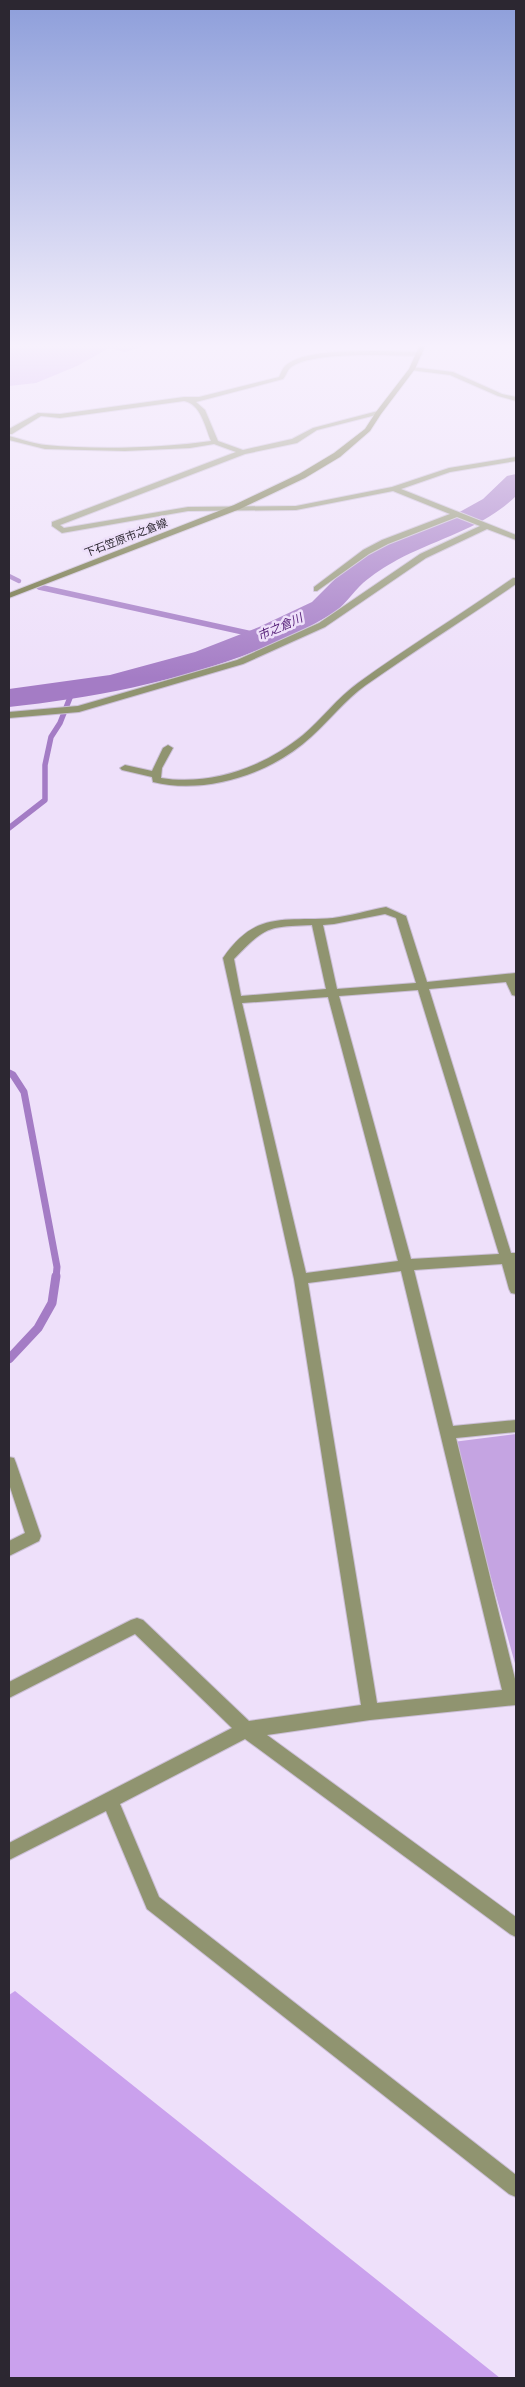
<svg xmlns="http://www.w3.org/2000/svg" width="525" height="2387" font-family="Raleway,'Noto Sans JP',sans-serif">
  <rect width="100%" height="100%" fill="#eee0fa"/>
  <path fill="#c5a4e2" d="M 516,1434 L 516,1667 L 453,1442 Z"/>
  <g fill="#caa1ed">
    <path d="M 9,344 L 150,344 L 125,352 L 109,348 L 77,366 L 36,383 L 9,386 Z"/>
    <path d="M 15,1991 L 61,2028 L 500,2378 L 9,2378 L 9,1995 Z"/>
  </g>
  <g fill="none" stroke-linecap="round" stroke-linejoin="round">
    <path stroke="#a47cc5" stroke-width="4.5" d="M 9,576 L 19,581"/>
    <g stroke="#a47cc5" stroke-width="5.5">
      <path d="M 39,587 L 261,636"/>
      <path d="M 9,828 L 45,800 L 45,765 L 51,737 L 60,723 L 73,690"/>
    </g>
    <path stroke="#a47cc5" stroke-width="7" d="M 9,1073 L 13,1075 L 24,1092 L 57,1267 L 56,1278"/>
    <path stroke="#a47cc5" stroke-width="9" d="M 9,1359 L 38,1328 L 52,1303 L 56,1276"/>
    <path fill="#a47cc5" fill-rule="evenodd" d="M 516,474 L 516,496 C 482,529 438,538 397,560 C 386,566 372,575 363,583 C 352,593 343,608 330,615 C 237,670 115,696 9,707 L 9,689 L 110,675 L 195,652 L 259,627 L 312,602 L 344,570 L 377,548 L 447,519 L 483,499 L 507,476 Z"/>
    <defs>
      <g id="minor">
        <path d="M 371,351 L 420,352 L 423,354 L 420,356 C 393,356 308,350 289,369 C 287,372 285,377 283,379 L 196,402 L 205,410 L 218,441 L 243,450 L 292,439 L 313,428 L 378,411 L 380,412 L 380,414 L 317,430 L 297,443 L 245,454 L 60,525 L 64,528 L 188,507 L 296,506 L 392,487 L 449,468 L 516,457 L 516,461 L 450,472 L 401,489 L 516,535 L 516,540 L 487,529 L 426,558 L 325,627 L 243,664 L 79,712 L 9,718 L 9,712 L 78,706 L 237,660 L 319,623 L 420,554 L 480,526 L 457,517 L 388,544 L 369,554 L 317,591 L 314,591 L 314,587 L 363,550 L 382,540 L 450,514 L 393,491 L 296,510 L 188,511 L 62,533 L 52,526 L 52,522 L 236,452 L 214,444 L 190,448 L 125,451 L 45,449 L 9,440 L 9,436 C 21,439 34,444 46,445 C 96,450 162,448 211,441 C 205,427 201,404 184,401 L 60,418 L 41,416 L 12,434 L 9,434 L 9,429 L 38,413 L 60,414 L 184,397 L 199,397 L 279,377 C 281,373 282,369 285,366 C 303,350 348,352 371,351 Z"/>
        <path d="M 412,367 L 453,372 L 502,394 L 516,397 L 516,401 L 498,396 L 450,375 L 410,370 L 410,368 Z"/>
        <path d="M 513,578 L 516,578 L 516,584 C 467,618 415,650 366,685 C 345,700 330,720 311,737 C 271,774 206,795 153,782 L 152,777 L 122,770 L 120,768 L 125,765 L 152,771 L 163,748 L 168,745 L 173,748 L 162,768 L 161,778 C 211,786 264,767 303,735 C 322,719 337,698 358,683 C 409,646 462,614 513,578 Z"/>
        <path d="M 386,907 L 406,916 L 427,982 L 516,973 L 516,996 L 512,995 L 506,982 L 429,989 L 511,1253 L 516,1253 L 516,1263 L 515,1263 L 516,1294 L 511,1293 L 509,1289 L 502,1264 L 414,1270 L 453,1426 L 516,1420 L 516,1432 L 456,1438 L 516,1683 L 516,1705 L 370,1720 L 267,1735 L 516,1917 L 516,1937 L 510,1934 L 245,1739 L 120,1804 L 159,1897 L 516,2175 L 516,2197 L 509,2194 L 147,1909 L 106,1811 L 9,1860 L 9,1843 L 232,1728 L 135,1634 L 9,1698 L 9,1682 L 131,1620 L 137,1618 L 143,1620 L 249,1721 L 361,1705 L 294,1279 L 223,958 C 256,910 284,922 333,918 C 350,916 369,910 386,907 ZM 385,914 L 396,918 L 416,983 L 337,989 L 323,925 L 334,924 ZM 312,925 L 326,989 L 241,996 L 234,959 C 266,926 267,927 312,925 ZM 418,990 L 499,1254 L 411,1259 L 339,996 ZM 328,997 L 398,1261 L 306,1273 L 242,1003 ZM 401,1271 L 502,1690 L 377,1703 L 308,1283 Z"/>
        <path d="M 9,1457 L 14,1458 L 16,1463 L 41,1536 L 39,1541 L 9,1556 L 9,1541 L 25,1533 L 9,1484 Z"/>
      </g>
      <path id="secondary" d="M 420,344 L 426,344 L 415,369 L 381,414 L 370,431 L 340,457 L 305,478 L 240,509 L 9,598 L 9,593 L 234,505 L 299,474 L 334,453 L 365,429 L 376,412 L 409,369 Z"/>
    </defs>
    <use href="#minor" stroke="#cbbfd6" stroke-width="2"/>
    <use href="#secondary" stroke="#cbbfd6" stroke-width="2"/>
    <use href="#minor" fill="#909470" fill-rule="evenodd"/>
    <use href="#secondary" fill="#686c35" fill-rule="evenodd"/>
  </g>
  <linearGradient id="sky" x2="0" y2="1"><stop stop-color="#8d9eda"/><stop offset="0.51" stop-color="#f7f1fd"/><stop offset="1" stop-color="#f7f1fd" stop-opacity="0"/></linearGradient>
  <rect width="525" height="678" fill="url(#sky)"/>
  <g text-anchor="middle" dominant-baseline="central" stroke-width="5" stroke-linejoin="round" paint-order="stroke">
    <g font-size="11" fill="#2c2731" stroke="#eee0fa">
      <text transform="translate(126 538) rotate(-21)">下石笠原市之倉線</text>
    </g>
    <g font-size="12" font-style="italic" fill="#59247b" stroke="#eee0fa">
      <text transform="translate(280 627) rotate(-24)">市之倉川</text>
    </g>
  </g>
  <rect width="525" height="2387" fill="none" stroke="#2c2731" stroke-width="20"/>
</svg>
